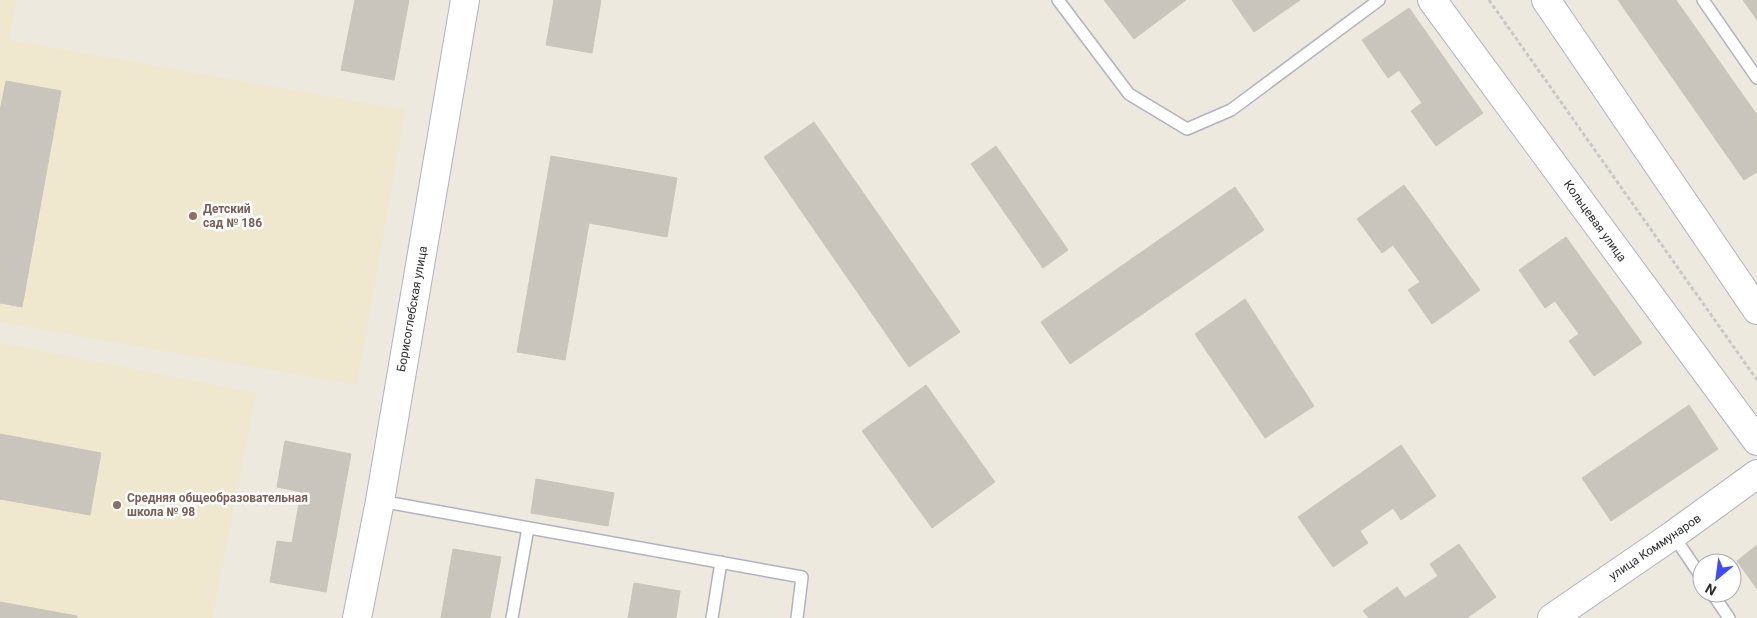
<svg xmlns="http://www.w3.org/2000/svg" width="1757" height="618" font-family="Roboto,sans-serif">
  <rect width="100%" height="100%" fill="#ede9de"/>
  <g fill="#efe8ce">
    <path d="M 0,0 L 16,0 L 9,40 L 405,110 L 357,385 L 0,322 Z"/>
    <path d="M 0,343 L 256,393 L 212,618 L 0,618 Z"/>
  </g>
  <g fill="#c9c5bd" stroke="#c9c5b7">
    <path d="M 355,0 L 409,0 L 394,80 L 341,70 Z"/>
    <path d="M 554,0 L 601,0 L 592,53 L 546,45 Z"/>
    <path d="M 1104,0 L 1186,0 L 1134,39 Z"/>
    <path d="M 1232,0 L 1300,0 L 1254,32 Z"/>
    <path d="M 1618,0 L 1676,0 L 1757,115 L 1757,172 L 1744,180 Z"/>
    <path d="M 1743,0 L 1757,0 L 1757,20 Z"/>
    <path d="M 1409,8 L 1483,113 L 1436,146 L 1411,111 L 1422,103 L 1399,70 L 1388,78 L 1362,40 Z"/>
    <path d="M 6,81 L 61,91 L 22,307 L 0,303 L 0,111 Z"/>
    <path d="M 814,122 L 960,332 L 909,367 L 764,157 Z"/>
    <path d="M 996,146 L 1068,250 L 1043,268 L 971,164 Z"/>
    <path d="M 551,156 L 677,178 L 667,237 L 589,223 L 565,360 L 517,352 Z"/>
    <path d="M 1404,185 L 1480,290 L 1432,324 L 1408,290 L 1420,282 L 1393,245 L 1382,253 L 1357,219 Z"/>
    <path d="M 1235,187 L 1264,230 L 1070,364 L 1041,322 Z"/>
    <path d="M 1566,237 L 1642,343 L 1594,376 L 1569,341 L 1579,334 L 1555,301 L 1545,308 L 1519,270 Z"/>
    <path d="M 1245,299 L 1314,406 L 1265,438 L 1195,334 Z"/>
    <path d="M 926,385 L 995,482 L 932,528 L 862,431 Z"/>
    <path d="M 1689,405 L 1718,449 L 1611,521 L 1582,478 Z"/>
    <path d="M 0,434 L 101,453 L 90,515 L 0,499 Z"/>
    <path d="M 285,441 L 351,454 L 326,592 L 270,582 L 277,541 L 292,543 L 301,492 L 277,487 Z"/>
    <path d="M 1401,445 L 1436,496 L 1401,520 L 1393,508 L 1360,531 L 1368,543 L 1333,567 L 1298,517 Z"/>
    <path d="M 536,479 L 614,493 L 608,526 L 531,513 Z"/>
    <path d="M 1459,544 L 1496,597 L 1467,618 L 1369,618 L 1363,611 L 1397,587 L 1405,598 L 1438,576 L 1430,564 Z"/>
    <path d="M 1757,545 L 1757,589 L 1737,561 Z"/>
    <path d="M 453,549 L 501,557 L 490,618 L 441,618 Z"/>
    <path d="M 634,583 L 680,591 L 676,618 L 628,618 Z"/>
    <path d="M 0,602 L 77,616 L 77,618 L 0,618 Z"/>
  </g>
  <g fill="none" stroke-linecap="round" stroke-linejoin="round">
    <defs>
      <g id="lane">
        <path d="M 1058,0 L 1129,94 L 1187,129 L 1231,110 L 1379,0"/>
        <path d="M 1703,0 L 1757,78"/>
        <path d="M 380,501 L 802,577 L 797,618"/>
        <path d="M 1673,535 L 1702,578"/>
        <path d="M 1712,593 L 1729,618"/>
        <path d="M 512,618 L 528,528"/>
        <path d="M 712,618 L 721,562"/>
      </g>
      <g id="secondary">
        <path d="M 1432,0 L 1757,441"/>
        <path d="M 1546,0 L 1757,310"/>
        <path d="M 357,618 L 380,501 L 465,0"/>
        <path d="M 1552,618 L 1673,535 L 1757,474"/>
      </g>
    </defs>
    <use href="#lane" stroke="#b2b2bf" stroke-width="14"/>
    <use href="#secondary" stroke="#b2b2bf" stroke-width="30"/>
    <path stroke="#c8c8c8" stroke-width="3" stroke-dasharray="4 2.5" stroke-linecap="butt" d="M 1489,0 L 1757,380"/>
    <use href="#lane" stroke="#fff" stroke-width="11"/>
    <use href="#secondary" stroke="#fff" stroke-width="28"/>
  </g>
  <g fill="#8d6e63" stroke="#fff" stroke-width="2">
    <circle cx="193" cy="216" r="5"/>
    <circle cx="117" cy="505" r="5"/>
  </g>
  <g text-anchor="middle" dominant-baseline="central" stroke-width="5" stroke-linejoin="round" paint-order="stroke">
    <g font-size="12" font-weight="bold" fill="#785e54" stroke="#fff" text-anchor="start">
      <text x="203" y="209">Детский<tspan x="203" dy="14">сад № 186</tspan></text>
      <text x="127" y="498">Средняя общеобразовательная<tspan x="127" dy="14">школа № 98</tspan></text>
    </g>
    <g font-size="12" fill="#2c2c2c" stroke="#fff">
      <text transform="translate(1595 221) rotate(54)">Кольцевая улица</text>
      <text transform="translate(412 309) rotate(-80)">Борисоглебская улица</text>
      <text transform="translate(1655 547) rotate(-34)">улица Коммунаров</text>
    </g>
  </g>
  <g transform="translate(1717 578) rotate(209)"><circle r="24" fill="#ffffff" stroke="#ababab"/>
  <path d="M0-4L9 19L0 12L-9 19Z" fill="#3d4bfb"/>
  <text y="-8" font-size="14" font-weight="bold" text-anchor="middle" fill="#2c2c2c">N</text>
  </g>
</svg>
